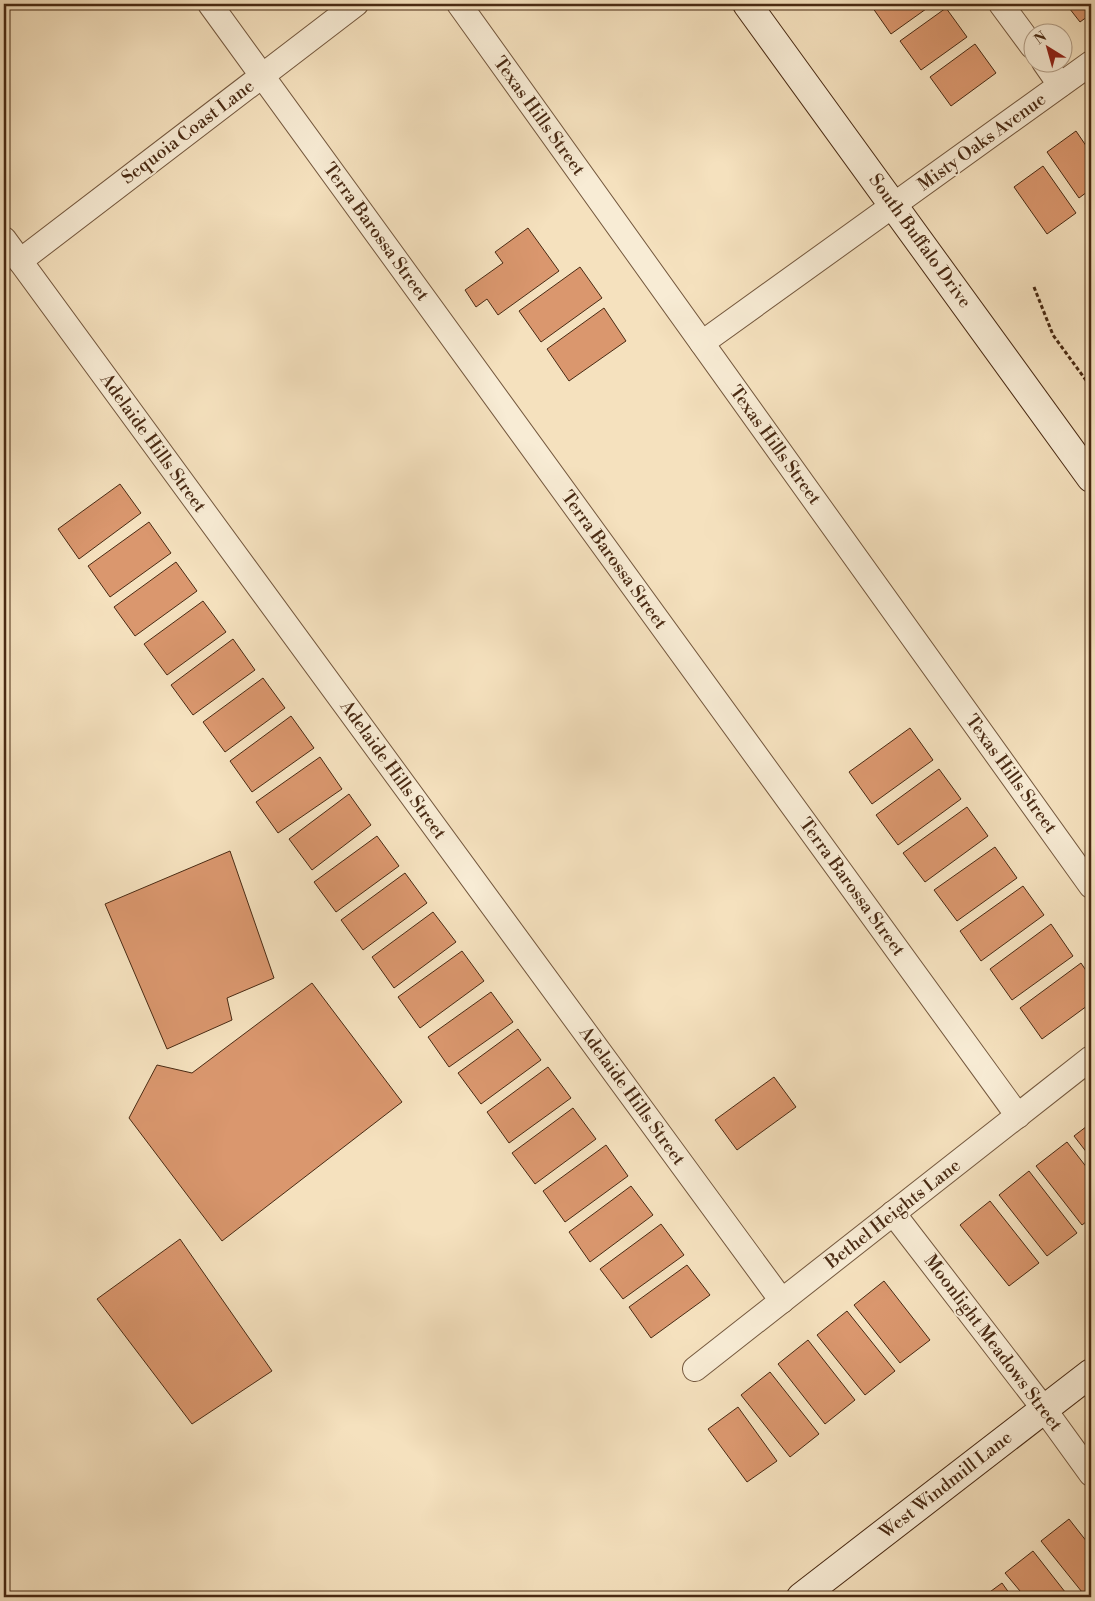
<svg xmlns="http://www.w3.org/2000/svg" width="1095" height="1601" font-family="'Libre Bodoni',serif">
  <rect width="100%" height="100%" fill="#f5e1be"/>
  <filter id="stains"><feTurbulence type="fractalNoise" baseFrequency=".004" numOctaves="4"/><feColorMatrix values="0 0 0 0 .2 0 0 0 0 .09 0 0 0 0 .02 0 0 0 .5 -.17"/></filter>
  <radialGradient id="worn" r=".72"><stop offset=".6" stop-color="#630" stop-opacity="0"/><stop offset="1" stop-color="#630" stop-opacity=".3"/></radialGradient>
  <g fill="#da976e" stroke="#492a13">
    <path d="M 870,4 L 933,4 L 891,34 Z"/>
    <path d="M 1066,4 L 1091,4 L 1091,14 L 1080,22 Z"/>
    <path d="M 946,8 L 967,37 L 921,70 L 900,41 Z"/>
    <path d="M 975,44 L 996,73 L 951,106 L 930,77 Z"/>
    <path d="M 1076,131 L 1091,153 L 1091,189 L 1079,198 L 1047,152 Z"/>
    <path d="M 1043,166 L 1076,213 L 1047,234 L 1014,187 Z"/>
    <path d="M 528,228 L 559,271 L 498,315 L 487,299 L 476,307 L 465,290 L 503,263 L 495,252 Z"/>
    <path d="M 580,267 L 602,298 L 541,342 L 519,311 Z"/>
    <path d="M 604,308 L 626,341 L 569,381 L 547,349 Z"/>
    <path d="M 120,484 L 141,513 L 79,559 L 58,529 Z"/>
    <path d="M 149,522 L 171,553 L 110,597 L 88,566 Z"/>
    <path d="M 176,562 L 197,591 L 135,636 L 114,607 Z"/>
    <path d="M 203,601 L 226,632 L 167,675 L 144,644 Z"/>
    <path d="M 233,639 L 255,670 L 193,715 L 171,685 Z"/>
    <path d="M 263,678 L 285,708 L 225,752 L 203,722 Z"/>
    <path d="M 291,716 L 314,748 L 252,792 L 230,761 Z"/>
    <path d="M 910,728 L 933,760 L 872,804 L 849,772 Z"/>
    <path d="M 320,757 L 342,789 L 278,833 L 256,802 Z"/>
    <path d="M 939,769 L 961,799 L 898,845 L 876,815 Z"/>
    <path d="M 349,794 L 371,825 L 312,870 L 289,839 Z"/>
    <path d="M 967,807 L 988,836 L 925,882 L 903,853 Z"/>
    <path d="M 377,836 L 399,866 L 336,912 L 314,882 Z"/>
    <path d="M 995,847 L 1017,878 L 957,921 L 934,890 Z"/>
    <path d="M 230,851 L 274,978 L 227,998 L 232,1020 L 167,1049 L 105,904 Z"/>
    <path d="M 405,873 L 427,903 L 363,950 L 341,920 Z"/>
    <path d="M 1023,886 L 1044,915 L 981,961 L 960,931 Z"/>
    <path d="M 433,912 L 456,942 L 394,988 L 372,957 Z"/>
    <path d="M 1051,924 L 1073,956 L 1012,1000 L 990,969 Z"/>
    <path d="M 462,951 L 484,981 L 420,1028 L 398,997 Z"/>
    <path d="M 1081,963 L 1091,978 L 1091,1003 L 1042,1039 L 1020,1008 Z"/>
    <path d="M 312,983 L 402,1102 L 222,1241 L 129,1118 L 157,1065 L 192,1073 Z"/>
    <path d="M 491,992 L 513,1022 L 449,1067 L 428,1037 Z"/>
    <path d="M 518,1029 L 541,1060 L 481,1104 L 458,1073 Z"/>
    <path d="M 548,1067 L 571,1098 L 509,1143 L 487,1112 Z"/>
    <path d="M 774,1077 L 796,1107 L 737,1150 L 715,1120 Z"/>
    <path d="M 573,1108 L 596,1139 L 535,1184 L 512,1153 Z"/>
    <path d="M 1091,1123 L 1091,1158 L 1074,1136 Z"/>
    <path d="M 1067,1142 L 1091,1173 L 1091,1218 L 1082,1225 L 1036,1166 Z"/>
    <path d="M 606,1145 L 628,1176 L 565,1222 L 543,1191 Z"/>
    <path d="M 1029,1171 L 1077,1233 L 1047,1256 L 999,1195 Z"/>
    <path d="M 631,1186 L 653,1215 L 590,1262 L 569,1232 Z"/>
    <path d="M 990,1201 L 1039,1263 L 1009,1286 L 960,1225 Z"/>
    <path d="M 661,1224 L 684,1255 L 623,1299 L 600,1269 Z"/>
    <path d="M 180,1239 L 272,1371 L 192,1424 L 97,1299 Z"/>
    <path d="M 687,1265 L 710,1295 L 651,1338 L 629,1307 Z"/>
    <path d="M 884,1281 L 930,1340 L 900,1363 L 854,1305 Z"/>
    <path d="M 847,1311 L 895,1371 L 865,1395 L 817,1335 Z"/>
    <path d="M 808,1340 L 855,1400 L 825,1424 L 778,1364 Z"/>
    <path d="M 770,1372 L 819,1434 L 790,1457 L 741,1395 Z"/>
    <path d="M 738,1407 L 777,1461 L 747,1482 L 708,1429 Z"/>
    <path d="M 1069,1519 L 1091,1547 L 1091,1593 L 1086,1597 L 1041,1541 Z"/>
    <path d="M 1033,1551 L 1069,1597 L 1025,1597 L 1005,1573 Z"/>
    <path d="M 1002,1583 L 1012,1597 L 983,1597 Z"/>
  </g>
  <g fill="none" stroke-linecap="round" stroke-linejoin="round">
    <defs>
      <g id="street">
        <path d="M 210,4 L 1018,1116"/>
        <path d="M 459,4 L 1091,886"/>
        <path d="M 1001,4 L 1032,46"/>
        <path d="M 1044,62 L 1060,85"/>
        <path d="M 4,239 L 782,1301"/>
        <path d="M 20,261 L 356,4"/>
        <path d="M 702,343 L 1091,63"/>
        <path d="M 893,1213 L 1044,1409 L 1091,1474"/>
        <path d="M 695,1369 L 1091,1058"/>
      </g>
      <g id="secondary">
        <path d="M 747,4 L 1091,478"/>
        <path d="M 801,1597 L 1091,1373"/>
      </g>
    </defs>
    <use href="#street" stroke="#74583e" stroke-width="26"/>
    <use href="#secondary" stroke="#492a13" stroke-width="30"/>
    <path stroke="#492a13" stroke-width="3" stroke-dasharray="4 2.5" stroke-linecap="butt" d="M 1034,287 L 1053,335 L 1091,387"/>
    <use href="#street" stroke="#f8ecd5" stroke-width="24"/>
    <use href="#secondary" stroke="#f8ecd5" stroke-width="28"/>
  </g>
  <g text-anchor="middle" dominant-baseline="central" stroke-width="4" stroke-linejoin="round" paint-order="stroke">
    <g font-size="18" fill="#492a13" stroke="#f8ecd5">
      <text transform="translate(539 116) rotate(54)">Texas Hills Street</text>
      <text transform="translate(188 132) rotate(-37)">Sequoia Coast Lane</text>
      <text transform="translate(982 142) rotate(-36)">Misty Oaks Avenue</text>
      <text transform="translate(376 232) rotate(54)">Terra Barossa Street</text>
      <text transform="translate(920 241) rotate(54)">South Buffalo Drive</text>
      <text transform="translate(153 443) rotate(54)">Adelaide Hills Street</text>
      <text transform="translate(775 445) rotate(54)">Texas Hills Street</text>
      <text transform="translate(614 560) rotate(54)">Terra Barossa Street</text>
      <text transform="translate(393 770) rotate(54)">Adelaide Hills Street</text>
      <text transform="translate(1011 774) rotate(54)">Texas Hills Street</text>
      <text transform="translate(852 887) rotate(54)">Terra Barossa Street</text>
      <text transform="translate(632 1096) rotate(54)">Adelaide Hills Street</text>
      <text transform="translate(893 1214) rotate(-38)">Bethel Heights Lane</text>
      <text transform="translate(993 1343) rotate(53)">Moonlight Meadows Street</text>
      <text transform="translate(946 1485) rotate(-38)">West Windmill Lane</text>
    </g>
  </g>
  <rect width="1095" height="1601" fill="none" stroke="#f5e1be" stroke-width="20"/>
  <rect x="5" y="5" width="1085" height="1591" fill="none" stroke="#492a13" stroke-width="2.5"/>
  <rect x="10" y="10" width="1075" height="1581" fill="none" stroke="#492a13"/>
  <g transform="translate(1048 48) rotate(323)"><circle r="24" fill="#f8ecd5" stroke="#b29e87"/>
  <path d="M0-4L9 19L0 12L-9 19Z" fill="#8f2418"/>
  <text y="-8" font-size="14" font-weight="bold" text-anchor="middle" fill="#492a13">N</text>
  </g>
  <rect width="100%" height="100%" filter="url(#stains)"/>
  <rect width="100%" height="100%" fill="url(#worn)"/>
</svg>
